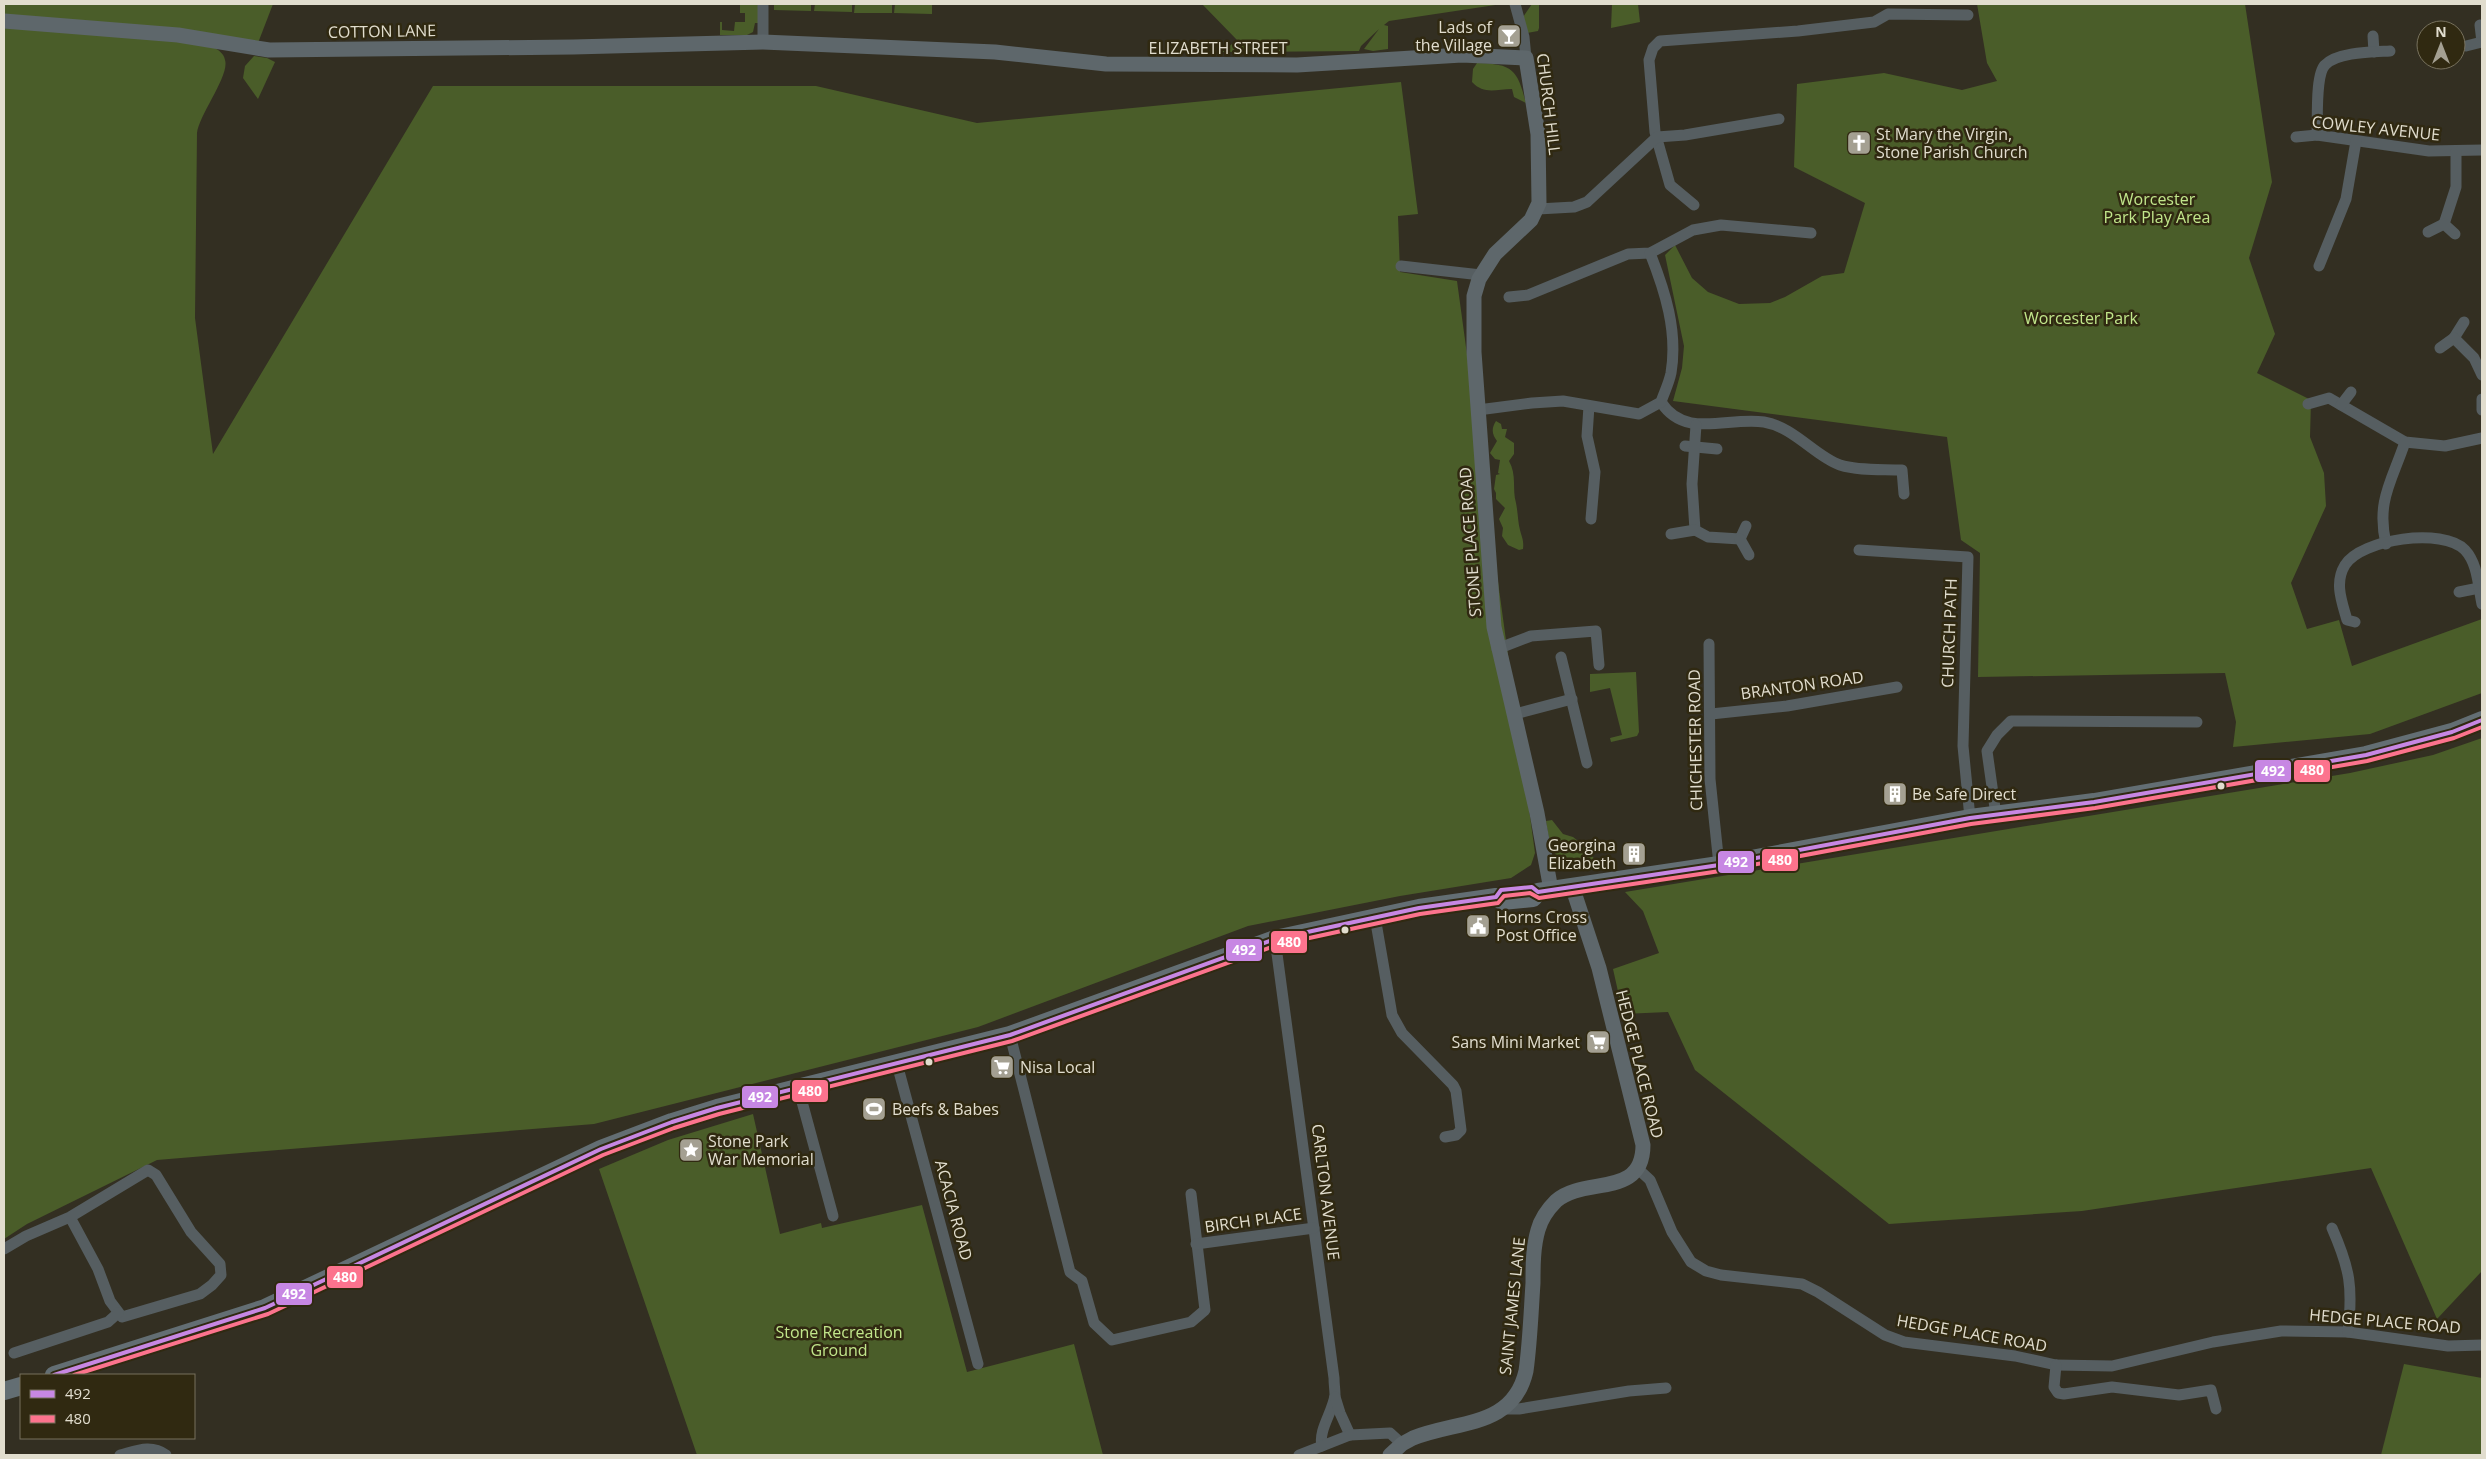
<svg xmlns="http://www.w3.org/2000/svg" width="2486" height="1459" font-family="'Open Sans',sans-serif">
  <rect width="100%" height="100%" fill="#332f22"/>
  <g fill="#4a5d29">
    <path d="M 4,4 L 273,4 L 258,43 L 4,14 Z"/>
    <path d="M 740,4 L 759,4 L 759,23 L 755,23 L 753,32 L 747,35 L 720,35 L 720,22 L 722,22 L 722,30 L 734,31 L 735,22 L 745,22 L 745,13 L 740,13 Z"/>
    <path d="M 774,4 L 811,4 L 811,11 L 774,10 Z"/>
    <path d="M 815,4 L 852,4 L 852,12 L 814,11 Z"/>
    <path d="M 855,4 L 892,4 L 892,13 L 854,13 Z"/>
    <path d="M 895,4 L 932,4 L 932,14 L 894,13 Z"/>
    <path d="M 1202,4 L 1502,4 L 1389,21 L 1384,25 L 1388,26 L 1388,49 L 1373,51 L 1364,49 L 1379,29 L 1361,46 L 1359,51 L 1222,52 L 1237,40 Z"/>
    <path d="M 1532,4 L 1539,4 L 1539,28 L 1538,31 L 1527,33 L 1523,17 Z"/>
    <path d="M 1612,4 L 1638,4 L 1640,22 L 1611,28 Z"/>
    <path d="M 1977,4 L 2245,4 L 2272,182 L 2249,258 L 2275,334 L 2257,373 L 2311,400 L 2310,437 L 2324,473 L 2326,506 L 2291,583 L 2307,629 L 2339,620 L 2352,666 L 2482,619 L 2482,693 L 2370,734 L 2233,747 L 2236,722 L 2225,673 L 1978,677 L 1980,553 L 1961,540 L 1947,437 L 1673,401 L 1682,368 L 1684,346 L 1665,255 L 1675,245 L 1692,278 L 1708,292 L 1739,304 L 1770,303 L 1785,297 L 1822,276 L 1844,273 L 1865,203 L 1794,167 L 1797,84 L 1884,73 L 1962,90 L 1997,81 L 1987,63 Z"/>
    <path d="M 4,25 C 51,29 98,33 145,38 C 166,39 193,39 213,47 C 219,50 224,54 225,60 C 230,75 199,115 197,133 L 195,318 L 213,454 L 433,86 L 816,86 L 977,123 L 1401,82 L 1418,214 L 1398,216 L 1400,272 L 1457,281 L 1535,853 L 1531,865 L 1511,878 L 1400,896 L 1248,926 L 978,1027 L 594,1124 L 157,1160 L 27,1224 L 4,1239 Z"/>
    <path d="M 254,56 L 267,58 L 275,62 L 258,99 L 243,78 L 245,66 Z"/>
    <path d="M 1477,63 C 1513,64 1517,69 1526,103 L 1514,97 L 1512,89 C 1496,89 1484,95 1472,82 L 1473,69 Z"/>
    <path d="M 1496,421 L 1501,424 L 1502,429 L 1507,429 L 1505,437 L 1514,443 L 1514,454 L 1509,461 C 1517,475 1512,489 1516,503 C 1518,513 1518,523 1520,530 C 1522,538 1524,540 1523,549 L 1519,550 L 1508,545 L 1502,536 L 1503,528 L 1499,519 L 1505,508 L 1496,499 L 1496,493 L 1494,489 L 1496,475 L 1500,474 L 1498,473 L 1500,460 L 1495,459 L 1490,453 L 1497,441 C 1492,434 1491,429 1496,421 Z"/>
    <path d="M 1636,672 L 1639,732 L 1637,736 L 1611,742 L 1610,738 L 1622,735 L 1610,688 L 1590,692 L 1590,674 Z"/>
    <path d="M 2482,738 L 2482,1271 L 2437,1319 L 2371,1168 L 2082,1211 L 1889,1224 L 1695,1070 L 1668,1012 L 1623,1014 L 1613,969 L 1659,953 L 1643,911 L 1625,892 L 2350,773 L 2433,755 Z"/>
    <path d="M 1552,820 L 1563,834 L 1573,837 L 1582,844 L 1586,853 L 1592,856 L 1600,866 C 1589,869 1569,871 1562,861 L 1563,859 L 1560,857 L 1558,858 C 1550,848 1548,834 1546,821 Z"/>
    <path d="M 753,1114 L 780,1234 L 821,1223 L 822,1228 L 922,1205 L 967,1372 L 1074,1344 L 1103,1455 L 697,1455 L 599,1169 L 668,1140 Z"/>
    <path d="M 2404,1364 L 2482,1378 L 2482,1455 L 2381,1455 Z"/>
  </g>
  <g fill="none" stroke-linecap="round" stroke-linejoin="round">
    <g stroke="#565e61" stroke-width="11">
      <path d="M 1515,4 L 1524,37 L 1526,58"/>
      <path d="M 2480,25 L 2482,42"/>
      <path d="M 2373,36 L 2374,52"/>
      <path d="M 763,42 L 763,4"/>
      <path d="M 2466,46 L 2482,42"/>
      <path d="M 2317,135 C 2318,120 2315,75 2325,65 C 2337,52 2372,52 2390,51"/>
      <path d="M 2296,137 L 2317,135 L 2429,151 L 2482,150"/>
      <path d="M 1694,205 L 1670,185 L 1655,132 L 1649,60 L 1653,48 L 1660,41 L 1798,31 L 1874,22 L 1888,14 L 1968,15"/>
      <path d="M 1538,209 L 1574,207 L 1587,202 L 1657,137 L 1685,135 L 1779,119"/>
      <path d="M 2444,224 L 2456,187 L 2456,152"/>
      <path d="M 2428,232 L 2444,224 L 2455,234"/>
      <path d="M 1401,266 L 1481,275"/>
      <path d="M 2319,266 L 2346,199 L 2356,141"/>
      <path d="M 1509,297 L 1528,295 L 1628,254 L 1650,253 L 1693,230 L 1721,225 L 1811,233"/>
      <path d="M 2454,338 L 2464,322"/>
      <path d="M 2440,348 L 2454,338 L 2474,358 L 2482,375"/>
      <path d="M 2482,399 L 2482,410"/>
      <path d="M 1661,402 C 1685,440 1729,416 1764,422 C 1794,427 1816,457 1840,465 C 1859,471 1882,469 1902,470 L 1904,494"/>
      <path d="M 2308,404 L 2329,398 L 2405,442 L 2445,446 L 2482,438"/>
      <path d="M 2341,405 L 2351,392"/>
      <path d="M 1589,406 L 1587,436 L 1595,472 L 1591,519"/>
      <path d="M 1478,410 L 1532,403 L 1563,401 L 1639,414 L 1661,402 C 1664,393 1669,383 1671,373 C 1678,331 1665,291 1650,253"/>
      <path d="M 1685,446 L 1717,449"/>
      <path d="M 1695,530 L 1692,484 L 1696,425"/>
      <path d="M 1695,530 L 1708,537 L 1740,539 L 1746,526"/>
      <path d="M 1671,534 L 1695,530"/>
      <path d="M 1740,539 L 1749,555"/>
      <path d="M 2386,544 C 2376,501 2392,481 2405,442"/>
      <path d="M 1859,550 L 1968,557 L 1963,746 L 1970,818"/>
      <path d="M 2459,592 L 2479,588"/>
      <path d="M 2355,622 L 2347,620 C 2342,602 2334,583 2345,565 C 2361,539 2443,527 2465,550 C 2478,564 2478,586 2482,604"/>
      <path d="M 1709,644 L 1710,779 L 1719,865"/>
      <path d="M 1497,649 L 1531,636 L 1596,631 L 1599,665"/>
      <path d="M 1561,657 L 1587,763"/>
      <path d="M 1515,714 L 1572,699"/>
      <path d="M 1711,714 L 1787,706 L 1897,687"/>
      <path d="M 1996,815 L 1987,751 L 1997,735 L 2011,721 L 2197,722"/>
      <path d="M 1375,917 L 1392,1015 L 1402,1033 L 1453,1085 L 1456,1091 L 1461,1130 L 1456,1135 L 1445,1137"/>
      <path d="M 1275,939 L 1334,1378 C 1334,1384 1335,1390 1335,1395 C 1333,1412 1318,1430 1322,1446"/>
      <path d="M 1010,1035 L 1070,1272 L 1082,1281 L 1094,1323 L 1112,1340 L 1191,1322 L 1205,1310 L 1191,1194"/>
      <path d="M 897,1064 L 978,1364"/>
      <path d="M 798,1087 L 833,1216"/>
      <path d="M 1638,1169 L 1650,1180 L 1672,1232 L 1691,1262 L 1706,1271 L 1721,1275 L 1802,1284 L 1818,1292 L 1885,1335 L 1904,1342 L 2015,1356 L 2056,1365 L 2112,1366 L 2213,1342 L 2281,1331 L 2348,1332 L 2448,1346 L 2482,1345"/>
      <path d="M 2332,1228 C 2350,1269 2353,1287 2348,1332"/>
      <path d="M 1196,1244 L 1314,1228"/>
      <path d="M 4,1249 L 26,1236 L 70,1217 L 148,1170 L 156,1175 L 191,1232 L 220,1264 L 221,1275 L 212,1285 L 200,1294 L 122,1317 L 110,1301 L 98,1269 L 70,1217"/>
      <path d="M 14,1353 L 108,1322 L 118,1313"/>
      <path d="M 2056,1365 L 2054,1387 L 2058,1393 L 2064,1394 L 2112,1387 L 2179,1395 L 2211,1390 L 2216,1409"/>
      <path d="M 1335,1397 L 1340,1413 L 1350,1435"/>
      <path d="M 1504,1409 L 1519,1409 L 1629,1391 L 1666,1388"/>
      <path d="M 120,1455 C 136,1451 151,1444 166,1455"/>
      <path d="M 1299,1455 L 1350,1435 L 1390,1433 L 1402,1444"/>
    </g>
    <g stroke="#5e676b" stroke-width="15">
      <path d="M 4,21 L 178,35 L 269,50 L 573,47 L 763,42 L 995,52 L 1106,64 L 1297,65 L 1462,55 L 1526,58 L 1538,134 L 1539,203 L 1531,220 L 1495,254 L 1479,279 L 1474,296 L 1474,352 L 1494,627 L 1537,813 L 1551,890"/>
      <path d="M 1390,1455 L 1402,1444 L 1413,1438 C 1458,1420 1513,1428 1526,1371 C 1530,1342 1531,1313 1533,1283 C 1533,1266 1533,1247 1538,1230 C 1541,1219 1548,1209 1556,1201 C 1584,1176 1643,1199 1643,1145 L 1599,968 L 1572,886"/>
    </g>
    <g stroke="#636e73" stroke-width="18">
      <path d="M 54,1375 L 265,1308 L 601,1149 L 672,1122 L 717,1108 L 1010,1035 L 1275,939 L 1419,908 L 1496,897 L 1502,901 L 1533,898 L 1538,892 L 1719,865 L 1970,818 L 2094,802 L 2366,755 L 2452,732 L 2482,720"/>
      <path d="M 4,1391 L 21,1386"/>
    </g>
    <defs>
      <path id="bus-1" d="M 54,1375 L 265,1308 L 601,1149 L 672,1122 L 717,1108 L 1010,1035 L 1275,939 L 1419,908 L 1496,897 L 1501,890 L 1532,887 L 1538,892 L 1719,865 L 1970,818 L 2094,802 L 2366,755 L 2452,732 L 2482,720"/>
      <path id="bus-2" d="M 74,1375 L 268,1314 L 603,1155 L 674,1128 L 719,1114 L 1012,1041 L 1277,945 L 1420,914 L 1498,903 L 1504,896 L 1530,893 L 1539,898 L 1720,871 L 1971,824 L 2095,808 L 2367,761 L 2454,738 L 2482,727"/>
    </defs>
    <use href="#bus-1" stroke="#302911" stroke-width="8"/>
    <use href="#bus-2" stroke="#302911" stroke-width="8"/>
    <use href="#bus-1" stroke="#c787e3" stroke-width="4"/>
    <use href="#bus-2" stroke="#fc738d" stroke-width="4"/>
  </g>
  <defs>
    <symbol id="bar-square" viewBox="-11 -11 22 22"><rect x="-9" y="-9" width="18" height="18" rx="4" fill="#a4a092" stroke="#302911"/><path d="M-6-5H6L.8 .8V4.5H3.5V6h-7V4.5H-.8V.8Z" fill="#fff"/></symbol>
    <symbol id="church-square" viewBox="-11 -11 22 22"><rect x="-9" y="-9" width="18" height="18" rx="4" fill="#a4a092" stroke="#302911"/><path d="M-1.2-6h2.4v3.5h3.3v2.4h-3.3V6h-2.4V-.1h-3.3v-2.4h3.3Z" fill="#fff"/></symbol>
    <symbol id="building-square" viewBox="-11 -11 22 22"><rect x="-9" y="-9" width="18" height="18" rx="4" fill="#a4a092" stroke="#302911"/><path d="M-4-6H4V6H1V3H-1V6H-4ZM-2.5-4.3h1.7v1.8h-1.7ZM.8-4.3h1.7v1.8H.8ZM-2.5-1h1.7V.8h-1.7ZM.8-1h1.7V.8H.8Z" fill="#fff"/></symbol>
    <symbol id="civic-square" viewBox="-11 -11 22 22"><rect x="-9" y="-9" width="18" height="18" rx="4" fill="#a4a092" stroke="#302911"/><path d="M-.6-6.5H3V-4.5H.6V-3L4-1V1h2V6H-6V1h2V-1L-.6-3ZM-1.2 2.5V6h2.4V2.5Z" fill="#fff"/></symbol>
    <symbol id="supermarket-square" viewBox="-11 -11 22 22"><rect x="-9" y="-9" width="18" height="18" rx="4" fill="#a4a092" stroke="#302911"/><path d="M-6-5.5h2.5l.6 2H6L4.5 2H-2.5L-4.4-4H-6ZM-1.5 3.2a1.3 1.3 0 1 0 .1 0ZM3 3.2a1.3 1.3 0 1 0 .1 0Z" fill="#fff"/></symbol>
    <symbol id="stadium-square" viewBox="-11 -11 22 22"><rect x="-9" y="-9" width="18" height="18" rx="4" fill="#a4a092" stroke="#302911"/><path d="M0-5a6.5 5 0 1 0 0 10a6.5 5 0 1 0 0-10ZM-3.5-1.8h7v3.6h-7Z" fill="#fff"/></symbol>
    <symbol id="sight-square" viewBox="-11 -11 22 22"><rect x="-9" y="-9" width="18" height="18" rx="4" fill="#a4a092" stroke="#302911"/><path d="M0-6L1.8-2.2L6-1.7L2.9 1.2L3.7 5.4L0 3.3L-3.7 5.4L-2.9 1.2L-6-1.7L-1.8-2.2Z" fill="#fff"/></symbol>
  </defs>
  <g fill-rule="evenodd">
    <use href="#bar-square" x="1495" y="22" width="28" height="28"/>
    <use href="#church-square" x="1845" y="129" width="28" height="28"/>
    <use href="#building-square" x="1881" y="780" width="28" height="28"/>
    <use href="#building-square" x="1620" y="840" width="28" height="28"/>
    <use href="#civic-square" x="1464" y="912" width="28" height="28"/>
    <use href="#supermarket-square" x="1584" y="1028" width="28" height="28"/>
    <use href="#supermarket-square" x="988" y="1053" width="28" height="28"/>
    <use href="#stadium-square" x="860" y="1095" width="28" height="28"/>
    <use href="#sight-square" x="677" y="1136" width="28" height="28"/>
  </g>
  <g fill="#e1ddce" stroke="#302911" stroke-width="2">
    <circle cx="2221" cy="786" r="4.5"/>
    <circle cx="1345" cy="930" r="4.5"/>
    <circle cx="929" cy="1062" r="4.5"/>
  </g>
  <g text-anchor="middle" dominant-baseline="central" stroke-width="5" stroke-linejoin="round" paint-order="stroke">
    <g font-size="16" fill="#e1ddce" stroke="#302911" text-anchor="start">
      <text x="1492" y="27" text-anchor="end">Lads of<tspan x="1492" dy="18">the Village</tspan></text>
      <text x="1876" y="134">St Mary the Virgin,<tspan x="1876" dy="18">Stone Parish Church</tspan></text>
      <text x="1912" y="794">Be Safe Direct</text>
      <text x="1616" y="845" text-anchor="end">Georgina<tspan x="1616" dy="18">Elizabeth</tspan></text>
      <text x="1496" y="917">Horns Cross<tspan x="1496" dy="18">Post Office</tspan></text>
      <text x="1580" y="1042" text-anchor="end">Sans Mini Market</text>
      <text x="1020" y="1067">Nisa Local</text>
      <text x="892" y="1109">Beefs &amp; Babes</text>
      <text x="708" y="1141">Stone Park<tspan x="708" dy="18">War Memorial</tspan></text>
    </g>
    <g font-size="16" fill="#e1ddce" stroke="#302911">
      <text transform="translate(382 31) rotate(-1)">COTTON LANE</text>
      <text x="1218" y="48">ELIZABETH STREET</text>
      <text transform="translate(1549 104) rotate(83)">CHURCH HILL</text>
      <text transform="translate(2376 128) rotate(6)">COWLEY AVENUE</text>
      <text transform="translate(1470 542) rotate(-94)">STONE PLACE ROAD</text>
      <text transform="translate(1949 633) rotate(-88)">CHURCH PATH</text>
      <text transform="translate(1802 685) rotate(-8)">BRANTON ROAD</text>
      <text transform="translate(1695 740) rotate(-91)">CHICHESTER ROAD</text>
      <text transform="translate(1640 1064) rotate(76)">HEDGE PLACE ROAD</text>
      <text transform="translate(1326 1192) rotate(83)">CARLTON AVENUE</text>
      <text transform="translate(954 1210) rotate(75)">ACACIA ROAD</text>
      <text transform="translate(1253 1220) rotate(-8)">BIRCH PLACE</text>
      <text transform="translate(1512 1306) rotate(-84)">SAINT JAMES LANE</text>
      <text transform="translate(2385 1321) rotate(5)">HEDGE PLACE ROAD</text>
      <text transform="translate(1972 1333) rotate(10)">HEDGE PLACE ROAD</text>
    </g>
    <g font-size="16" fill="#c1e68b" stroke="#302911">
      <text x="2157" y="199">Worcester<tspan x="2157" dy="18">Park Play Area</tspan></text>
      <text x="2081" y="318">Worcester Park</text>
      <text x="839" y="1332">Stone Recreation<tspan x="839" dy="18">Ground</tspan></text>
    </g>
  </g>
  <g stroke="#302911" stroke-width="2">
    <rect x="2293" y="759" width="38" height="24" rx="5" fill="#fc738d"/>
    <rect x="2254" y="759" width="38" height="24" rx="5" fill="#c787e3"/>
    <rect x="1761" y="848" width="38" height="24" rx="5" fill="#fc738d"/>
    <rect x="1717" y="850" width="38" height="24" rx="5" fill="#c787e3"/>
    <rect x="1270" y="930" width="38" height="24" rx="5" fill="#fc738d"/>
    <rect x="1225" y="938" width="38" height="24" rx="5" fill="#c787e3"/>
    <rect x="791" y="1079" width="38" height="24" rx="5" fill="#fc738d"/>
    <rect x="741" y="1085" width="38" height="24" rx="5" fill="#c787e3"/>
    <rect x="326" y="1265" width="38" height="24" rx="5" fill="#fc738d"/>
    <rect x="275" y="1282" width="38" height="24" rx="5" fill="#c787e3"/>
  </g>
  <g font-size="14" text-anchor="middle" font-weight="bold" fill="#fff">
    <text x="2312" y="775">480</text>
    <text x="2273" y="776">492</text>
    <text x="1780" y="865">480</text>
    <text x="1736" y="867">492</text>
    <text x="1289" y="947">480</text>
    <text x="1244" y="955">492</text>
    <text x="810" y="1096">480</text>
    <text x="760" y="1102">492</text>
    <text x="345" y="1282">480</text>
    <text x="294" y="1299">492</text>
  </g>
  <rect width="2486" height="1459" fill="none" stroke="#e1ddce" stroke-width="10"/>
  <rect x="20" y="1374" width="175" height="65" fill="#302911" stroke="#77715d"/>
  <rect x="30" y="1390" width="25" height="8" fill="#c787e3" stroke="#77715d"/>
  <text x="65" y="1399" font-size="15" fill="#e1ddce">492</text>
  <rect x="30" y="1415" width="25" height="8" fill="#fc738d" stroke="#77715d"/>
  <text x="65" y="1424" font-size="15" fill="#e1ddce">480</text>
  <g transform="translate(2441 45)"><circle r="24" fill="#302911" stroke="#77715d"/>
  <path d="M0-4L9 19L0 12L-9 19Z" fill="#a4a092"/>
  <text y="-8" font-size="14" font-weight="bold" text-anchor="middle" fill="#e1ddce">N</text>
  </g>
</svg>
